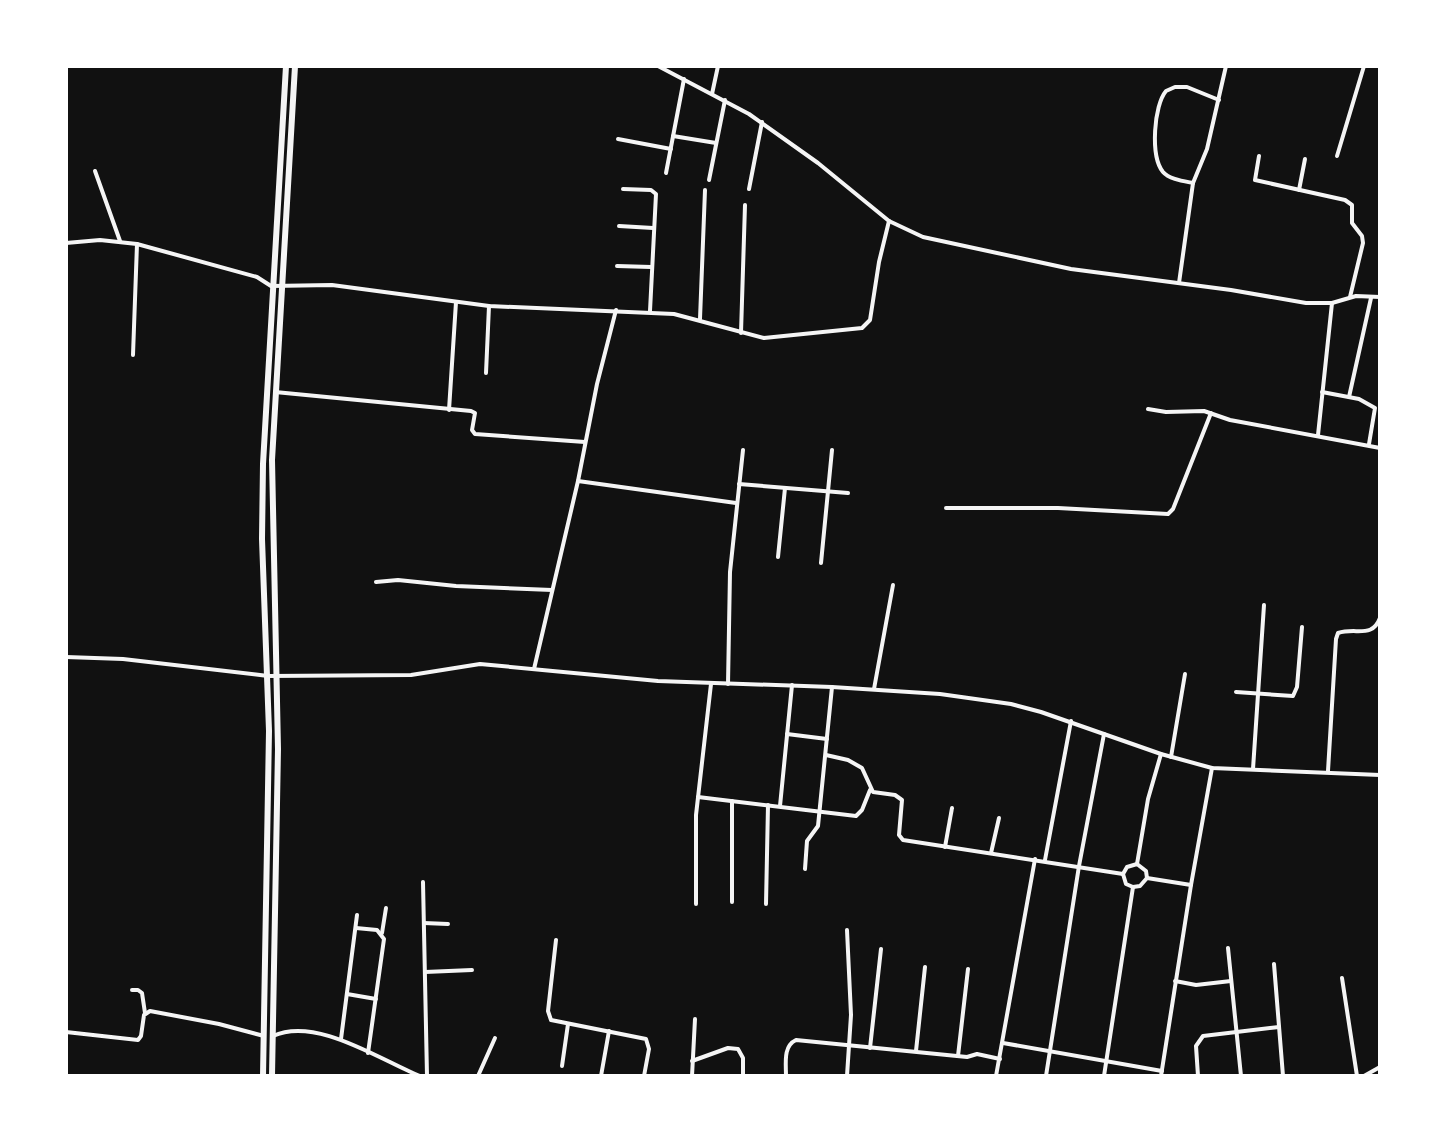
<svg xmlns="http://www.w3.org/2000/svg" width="1446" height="1142" font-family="Inter,sans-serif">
  <rect width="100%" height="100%" fill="#111"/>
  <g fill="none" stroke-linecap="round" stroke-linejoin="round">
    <g stroke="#f5f5f5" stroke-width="4">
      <path d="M 658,66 L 749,114 L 818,163 L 889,221 L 923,237 L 1071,269 L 1231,290 L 1306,303 L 1332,303 L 1356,296 L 1380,297"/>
      <path d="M 712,94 L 718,66"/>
      <path d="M 673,136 L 716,143"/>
      <path d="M 618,139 L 671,149"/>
      <path d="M 1259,156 L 1255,180 L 1345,200 L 1352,205 L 1352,223 L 1362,236 L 1363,243 L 1350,297"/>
      <path d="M 1337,156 L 1364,66"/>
      <path d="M 95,171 L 120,241"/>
      <path d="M 666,173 L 684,79"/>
      <path d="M 709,180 L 725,100"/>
      <path d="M 1193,183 C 1183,181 1169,179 1163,172 C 1150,156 1154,105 1166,91 L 1175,87 L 1187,87 L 1219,100"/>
      <path d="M 623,189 L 651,190 L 656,194 L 650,311"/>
      <path d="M 749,189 L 762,122"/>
      <path d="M 1299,190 L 1305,159"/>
      <path d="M 619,226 L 653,228"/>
      <path d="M 66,243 L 100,240 L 137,244 L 257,277 L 271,286 L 332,285 L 489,306 L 674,314 L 764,338 L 862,328 L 870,320 L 879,262 L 889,221"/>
      <path d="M 617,266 L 651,267"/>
      <path d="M 1179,283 L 1193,183 L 1207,149 L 1226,66"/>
      <path d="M 700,319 L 705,190"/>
      <path d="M 741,333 L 745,205"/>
      <path d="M 133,355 L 137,244"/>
      <path d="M 486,373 L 489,306"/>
      <path d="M 275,392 L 471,411 L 475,413 L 472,430 L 475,434 L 585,442"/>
      <path d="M 1322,392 L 1359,399 L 1375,408 L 1369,444"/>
      <path d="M 1349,397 L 1371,298"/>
      <path d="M 1148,409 L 1166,412 L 1204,411 L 1230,420 L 1380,448"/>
      <path d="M 449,410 L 456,302"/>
      <path d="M 1318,435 L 1332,303"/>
      <path d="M 578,481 L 736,503"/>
      <path d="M 739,484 L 848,493"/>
      <path d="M 946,508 L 1058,508 L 1168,514 L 1173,509 L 1211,413"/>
      <path d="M 778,557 L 785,488"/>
      <path d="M 821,563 L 832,450"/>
      <path d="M 376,582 L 398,580 L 456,586 L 552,590"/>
      <path d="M 66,657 L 123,659 L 268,676 L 411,675 L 480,664 L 658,681 L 832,687 L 940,694 L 1011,704 L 1041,712 L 1161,754 L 1212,768 L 1380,775"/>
      <path d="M 534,669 L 578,481 L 597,384 L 616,310"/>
      <path d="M 728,684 L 730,572 L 743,450"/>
      <path d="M 874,689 L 893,585"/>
      <path d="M 1236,692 L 1293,696 L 1297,687 L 1302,627"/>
      <path d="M 787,734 L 827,739"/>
      <path d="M 826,755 L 848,760 L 862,768 L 873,792 L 895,795 L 902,800 L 899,835 L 903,840 L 1123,874"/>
      <path d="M 1171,757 L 1185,674"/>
      <path d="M 1253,769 L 1264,605"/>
      <path d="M 1328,771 L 1336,639 L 1338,633 C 1356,627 1372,639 1380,618"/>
      <path d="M 698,797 L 856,816 L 862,810 L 870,790"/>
      <path d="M 780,806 L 792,685"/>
      <path d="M 945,847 L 952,808"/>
      <path d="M 991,853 L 999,818"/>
      <path d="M 1045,860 L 1071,721"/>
      <path d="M 1137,864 L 1148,799 L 1161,754"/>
      <path d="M 805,869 L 807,841 L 818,826 L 832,687"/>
      <path d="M 1123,874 L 1127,867 L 1137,864 L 1146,871 L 1147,878"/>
      <path d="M 1123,874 L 1126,884 L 1133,887 L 1140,886 L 1147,878"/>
      <path d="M 1147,878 L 1191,885"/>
      <path d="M 423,882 L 427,1076"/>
      <path d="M 732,902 L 732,801"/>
      <path d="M 696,904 L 696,815 L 711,684"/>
      <path d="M 766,904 L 768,805"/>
      <path d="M 424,923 L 448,924"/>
      <path d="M 356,928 L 377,930 L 384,939 L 368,1053"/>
      <path d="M 382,933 L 386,908"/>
      <path d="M 556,940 L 548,1011 L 551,1020 L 646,1039 L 649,1049 L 644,1076"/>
      <path d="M 1228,948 L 1241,1076"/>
      <path d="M 1274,964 L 1283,1076"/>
      <path d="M 425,972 L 472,970"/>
      <path d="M 1342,978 L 1357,1076"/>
      <path d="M 1175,981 L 1196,985 L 1231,981"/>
      <path d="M 132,990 L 138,990 L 142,993 L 145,1013"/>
      <path d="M 347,994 L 376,999"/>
      <path d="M 66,1032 L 138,1040 L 141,1036 L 144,1015 L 150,1011 L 219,1024 L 264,1036"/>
      <path d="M 273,1036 C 316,1016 380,1060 420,1076"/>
      <path d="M 341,1039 L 357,915"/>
      <path d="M 1003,1043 L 1162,1071"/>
      <path d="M 870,1048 L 881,949"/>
      <path d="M 916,1051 L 925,967"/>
      <path d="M 958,1056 L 968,969"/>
      <path d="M 692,1061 L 728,1048 L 738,1049 L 743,1058 L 743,1076"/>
      <path d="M 562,1066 L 568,1024"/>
      <path d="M 478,1076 L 495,1038"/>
      <path d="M 601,1076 L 609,1031"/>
      <path d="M 692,1076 L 695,1019"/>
      <path d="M 786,1076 C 786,1063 783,1046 796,1040 L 967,1057 L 977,1054 L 1000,1059"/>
      <path d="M 847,1076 L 851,1015 L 847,930"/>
      <path d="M 996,1076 L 1035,859"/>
      <path d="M 1046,1076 L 1079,866 L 1104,734"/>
      <path d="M 1104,1076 L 1133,887"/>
      <path d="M 1161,1076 L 1191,885 L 1212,768"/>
      <path d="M 1198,1076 L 1196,1046 L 1203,1036 L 1279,1027"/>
      <path d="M 1364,1076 L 1380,1067"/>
    </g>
    <g stroke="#f5f5f5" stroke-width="6">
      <path d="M 263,1076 L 269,731 L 262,539 L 263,464 L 286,66"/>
      <path d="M 272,1076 L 278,749 L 272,460 L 295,66"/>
    </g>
  </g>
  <rect width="1446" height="1142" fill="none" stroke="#ffffff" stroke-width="136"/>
</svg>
